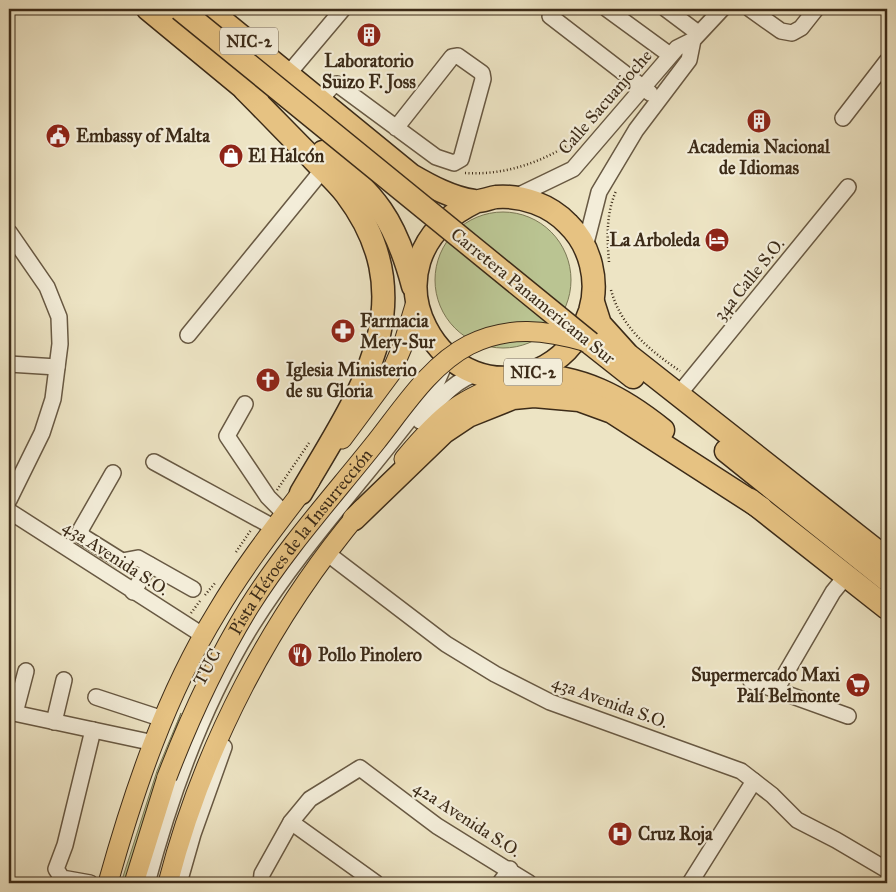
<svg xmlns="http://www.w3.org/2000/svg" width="896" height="892" font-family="'IM FELL Great Primer',serif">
  <rect width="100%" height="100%" fill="#ede4c4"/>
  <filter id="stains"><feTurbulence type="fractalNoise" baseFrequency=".004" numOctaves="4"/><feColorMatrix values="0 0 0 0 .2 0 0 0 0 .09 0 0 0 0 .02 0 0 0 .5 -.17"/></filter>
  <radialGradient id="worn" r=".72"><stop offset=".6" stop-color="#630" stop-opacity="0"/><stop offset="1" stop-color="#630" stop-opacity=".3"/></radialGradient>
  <g fill="#bac492" stroke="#7b7855">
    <circle cx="503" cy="280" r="68"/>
    <path d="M 181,713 L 148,805 L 126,883 L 121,883 L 157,771 Z"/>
  </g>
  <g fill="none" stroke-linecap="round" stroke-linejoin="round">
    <defs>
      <g id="minor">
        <path d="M 607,9 L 670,55"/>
        <path d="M 666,9 L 698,33"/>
        <path d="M 750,9 L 781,31 L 792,33 L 801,28 L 816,9"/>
        <path d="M 550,16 L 650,93"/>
        <path d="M 289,73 L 343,9"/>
        <path d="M 321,99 L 333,85 L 337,84 L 436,157 L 454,163 L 461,159 L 483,79 L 482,73 L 458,56 L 452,57 L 396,128"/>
        <path d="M 843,118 L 887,61"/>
        <path d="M 515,197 L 573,169 L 677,48 L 693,40"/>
        <path d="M 9,232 L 47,287 L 59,317 L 60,344 L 53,399 L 42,433 L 9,500"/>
        <path d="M 585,247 L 599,192 L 636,130 L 689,60 L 693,40 L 722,9"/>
        <path d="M 188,335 L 316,178 L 327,161"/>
        <path d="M 9,364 L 57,367"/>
        <path d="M 679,394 L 848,187"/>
        <path d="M 245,404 L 227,436 L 268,497 L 285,514"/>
        <path d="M 420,421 C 436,403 455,378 480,373"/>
        <path d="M 154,462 L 275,528"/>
        <path d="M 113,473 L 81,529 L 82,536 L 122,561 L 138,558 L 193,589"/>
        <path d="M 9,511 L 204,636"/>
        <path d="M 328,554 L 446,644 L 495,674 L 550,702 L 741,771 L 772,795 L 797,820 L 836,840 L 887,870"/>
        <path d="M 133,592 L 150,565"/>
        <path d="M 751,681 L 848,716"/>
        <path d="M 776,690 L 833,592 L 846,576"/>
        <path d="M 96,697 L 163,719"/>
        <path d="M 9,712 L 154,743"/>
        <path d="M 15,713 L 26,671"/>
        <path d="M 54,722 L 64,680"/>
        <path d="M 291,822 L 376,883"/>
        <path d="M 90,883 L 62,878 L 56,869 L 65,845 L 93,730"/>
        <path d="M 147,883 C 171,793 203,704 252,625 C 306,539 377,466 436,384 L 442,370 L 443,362"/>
        <path d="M 179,883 L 193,834 L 224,747"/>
        <path d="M 261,883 L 262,874 L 291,822 L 310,799 L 360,768 L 437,826 L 529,883"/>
        <path d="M 500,883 L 510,869"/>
        <path d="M 690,883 L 754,781"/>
      </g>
      <g id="major">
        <path d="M 342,439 L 391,373 L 403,345 L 416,302"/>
        <path d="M 404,459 C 443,412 460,399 518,378"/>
        <path d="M 108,883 C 134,790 166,695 217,612 C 244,566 278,523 310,481"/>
        <path d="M 134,883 L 167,777"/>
        <path d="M 168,883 C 203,747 271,617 362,509"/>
      </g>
      <g id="highway">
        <path d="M 148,9 L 257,99"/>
        <path d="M 208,9 L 411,175 C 430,186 452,198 474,201 C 481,202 489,198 496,197 C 522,195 550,205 568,224 C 591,246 599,282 590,311 C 582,334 567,354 546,366 C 444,422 351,262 475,202"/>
        <path d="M 245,90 C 268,113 290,136 312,158 C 323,170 336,181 346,194 C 428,303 358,395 301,493"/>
        <path d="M 323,152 C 376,196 395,218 413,286"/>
        <path d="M 593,302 L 600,324 L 628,355 L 887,559"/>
        <path d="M 590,343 L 633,377"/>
        <path d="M 527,375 C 581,375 622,397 663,430"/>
        <path d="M 726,451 L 887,580"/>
        <path d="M 750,500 L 887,608"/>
        <path d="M 354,519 L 444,432 L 468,416 L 513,398 L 534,396 L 579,400 L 612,412 L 761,508"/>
      </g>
    </defs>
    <use href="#minor" stroke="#685943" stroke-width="18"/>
    <use href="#major" stroke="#3c2b18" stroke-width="21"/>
    <use href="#highway" stroke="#3c2b18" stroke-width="25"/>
    <g stroke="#3c2b18" stroke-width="2.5" stroke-dasharray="1 2.5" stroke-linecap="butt">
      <path d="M 465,173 C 508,176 552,159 585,133"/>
      <path d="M 609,262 C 607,237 606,214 616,191"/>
      <path d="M 611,290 C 621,327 649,350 680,371"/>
      <path d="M 277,490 L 309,443"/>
      <path d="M 236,552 L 251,530"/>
      <path d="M 205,595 L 216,582"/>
      <path d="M 191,613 L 200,601"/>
    </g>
    <use href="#minor" stroke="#f3edd9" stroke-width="15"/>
    <use href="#major" stroke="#e6c282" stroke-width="19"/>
    <use href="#highway" stroke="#e6c282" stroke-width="22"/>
    <defs>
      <g id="major-bridge">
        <path id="s1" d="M 167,777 C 190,717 216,661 249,607 C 286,548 333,496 376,442 C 403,408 430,365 469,345 C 509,325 546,330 587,342"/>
      </g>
      <path id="highway-bridge" d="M 180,9 L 590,343"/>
    </defs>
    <use href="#major-bridge" stroke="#3c2b18" stroke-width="21" stroke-linecap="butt"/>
    <use href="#highway-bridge" stroke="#3c2b18" stroke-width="25" stroke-linecap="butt"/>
    <use href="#major-bridge" stroke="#e6c282" stroke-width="19"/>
    <use href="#highway-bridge" stroke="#e6c282" stroke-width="22"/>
  </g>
  <defs>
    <symbol id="building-disc" viewBox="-11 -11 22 22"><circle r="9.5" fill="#8f2418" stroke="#f3edd9"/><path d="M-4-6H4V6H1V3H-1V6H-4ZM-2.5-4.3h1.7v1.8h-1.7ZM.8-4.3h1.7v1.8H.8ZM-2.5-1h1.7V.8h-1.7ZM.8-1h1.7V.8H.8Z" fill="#fff"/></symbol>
    <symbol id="civic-disc" viewBox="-11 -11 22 22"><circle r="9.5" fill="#8f2418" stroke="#f3edd9"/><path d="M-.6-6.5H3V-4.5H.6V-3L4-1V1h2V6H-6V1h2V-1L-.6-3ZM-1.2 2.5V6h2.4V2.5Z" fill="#fff"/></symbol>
    <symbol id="shop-disc" viewBox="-11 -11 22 22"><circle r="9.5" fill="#8f2418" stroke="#f3edd9"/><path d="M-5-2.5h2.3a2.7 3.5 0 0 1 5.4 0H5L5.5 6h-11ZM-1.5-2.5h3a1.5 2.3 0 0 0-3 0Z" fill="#fff"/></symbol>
    <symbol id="hotel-disc" viewBox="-11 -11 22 22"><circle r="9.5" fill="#8f2418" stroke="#f3edd9"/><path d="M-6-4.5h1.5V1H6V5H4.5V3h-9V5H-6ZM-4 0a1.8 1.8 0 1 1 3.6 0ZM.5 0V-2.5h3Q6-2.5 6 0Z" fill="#fff"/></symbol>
    <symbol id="pharmacy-disc" viewBox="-11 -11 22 22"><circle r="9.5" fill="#8f2418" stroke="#f3edd9"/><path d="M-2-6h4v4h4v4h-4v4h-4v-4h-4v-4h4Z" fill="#fff"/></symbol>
    <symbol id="church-disc" viewBox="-11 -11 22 22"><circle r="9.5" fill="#8f2418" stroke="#f3edd9"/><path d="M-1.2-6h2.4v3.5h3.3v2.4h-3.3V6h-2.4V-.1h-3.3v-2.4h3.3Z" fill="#fff"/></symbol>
    <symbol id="restaurant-disc" viewBox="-11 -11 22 22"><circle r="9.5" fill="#8f2418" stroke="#f3edd9"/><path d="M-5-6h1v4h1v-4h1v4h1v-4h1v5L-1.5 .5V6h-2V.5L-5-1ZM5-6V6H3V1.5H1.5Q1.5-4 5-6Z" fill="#fff"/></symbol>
    <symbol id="supermarket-disc" viewBox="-11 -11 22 22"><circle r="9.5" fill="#8f2418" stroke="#f3edd9"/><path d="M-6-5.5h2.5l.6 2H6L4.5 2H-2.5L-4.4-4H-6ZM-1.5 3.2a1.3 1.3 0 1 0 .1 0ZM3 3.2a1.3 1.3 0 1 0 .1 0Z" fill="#fff"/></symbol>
    <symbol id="hospital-disc" viewBox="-11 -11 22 22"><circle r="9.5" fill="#8f2418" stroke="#f3edd9"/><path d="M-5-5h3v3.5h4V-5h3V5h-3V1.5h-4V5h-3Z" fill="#fff"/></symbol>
  </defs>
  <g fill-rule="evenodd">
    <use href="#building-disc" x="355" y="21" width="28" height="28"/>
    <use href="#building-disc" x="745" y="107" width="28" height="28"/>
    <use href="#civic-disc" x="44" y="122" width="28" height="28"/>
    <use href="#shop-disc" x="217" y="142" width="28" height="28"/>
    <use href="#hotel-disc" x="703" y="226" width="28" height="28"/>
    <use href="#pharmacy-disc" x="329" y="317" width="28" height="28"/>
    <use href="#church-disc" x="254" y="366" width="28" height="28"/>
    <use href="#restaurant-disc" x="286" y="641" width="28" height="28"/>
    <use href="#supermarket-disc" x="844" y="671" width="28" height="28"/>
    <use href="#hospital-disc" x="606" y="820" width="28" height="28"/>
  </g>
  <g text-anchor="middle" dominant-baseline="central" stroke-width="4.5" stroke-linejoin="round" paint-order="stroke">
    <g fill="#f3edd9" stroke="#736552" stroke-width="1">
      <rect x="220" y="27.5" width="58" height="27" rx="4"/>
      <rect x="504" y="358.5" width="58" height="27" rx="4"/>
    </g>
    <g font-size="16" font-weight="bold" fill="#3c2b18">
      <text x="249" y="41">NIC-2</text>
      <text x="533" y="372">NIC-2</text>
    </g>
    <g font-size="18" font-weight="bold" fill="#3c2b18" stroke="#f3edd9" text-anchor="start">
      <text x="369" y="61" text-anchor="middle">Laboratorio<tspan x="369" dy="21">Suizo F. Joss</tspan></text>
      <text x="76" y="136">Embassy of Malta</text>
      <text x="759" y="147" text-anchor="middle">Academia Nacional<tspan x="759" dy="21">de Idiomas</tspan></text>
      <text x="248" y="156">El Halcón</text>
      <text x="700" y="240" text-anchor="end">La Arboleda</text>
      <text x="360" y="321">Farmacia<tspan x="360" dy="21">Mery-Sur</tspan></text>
      <text x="286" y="370">Iglesia Ministerio<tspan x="286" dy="21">de su Gloria</tspan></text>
      <text x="318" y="655">Pollo Pinolero</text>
      <text x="840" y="675" text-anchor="end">Supermercado Maxi<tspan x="840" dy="21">Palí Belmonte</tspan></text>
      <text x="638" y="834">Cruz Roja</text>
    </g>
    <g font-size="18" fill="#3c2b18" stroke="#f3edd9">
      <text transform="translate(605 102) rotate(-49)">Calle Sacuanjoche</text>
      <text transform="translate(749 279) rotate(-51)">34a Calle S.O.</text>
      <text transform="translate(533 296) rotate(39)">Carretera Panamericana Sur</text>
      <text stroke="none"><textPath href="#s1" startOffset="272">Pista Héroes de la Insurrección</textPath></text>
      <text transform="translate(116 558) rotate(33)">43a Avenida S.O.</text>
      <text transform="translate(207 667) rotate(-62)">TUC</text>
      <text transform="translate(610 702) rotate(20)">43a Avenida S.O.</text>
      <text transform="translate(467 819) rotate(33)">42a Avenida S.O.</text>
    </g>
  </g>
  <rect width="896" height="892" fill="none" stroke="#ede4c4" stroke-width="30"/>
  <rect x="10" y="10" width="876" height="872" fill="none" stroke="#3c2b18" stroke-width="2.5"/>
  <rect x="15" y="15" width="866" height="862" fill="none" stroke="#3c2b18"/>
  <rect width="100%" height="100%" filter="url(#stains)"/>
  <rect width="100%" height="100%" fill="url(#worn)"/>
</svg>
